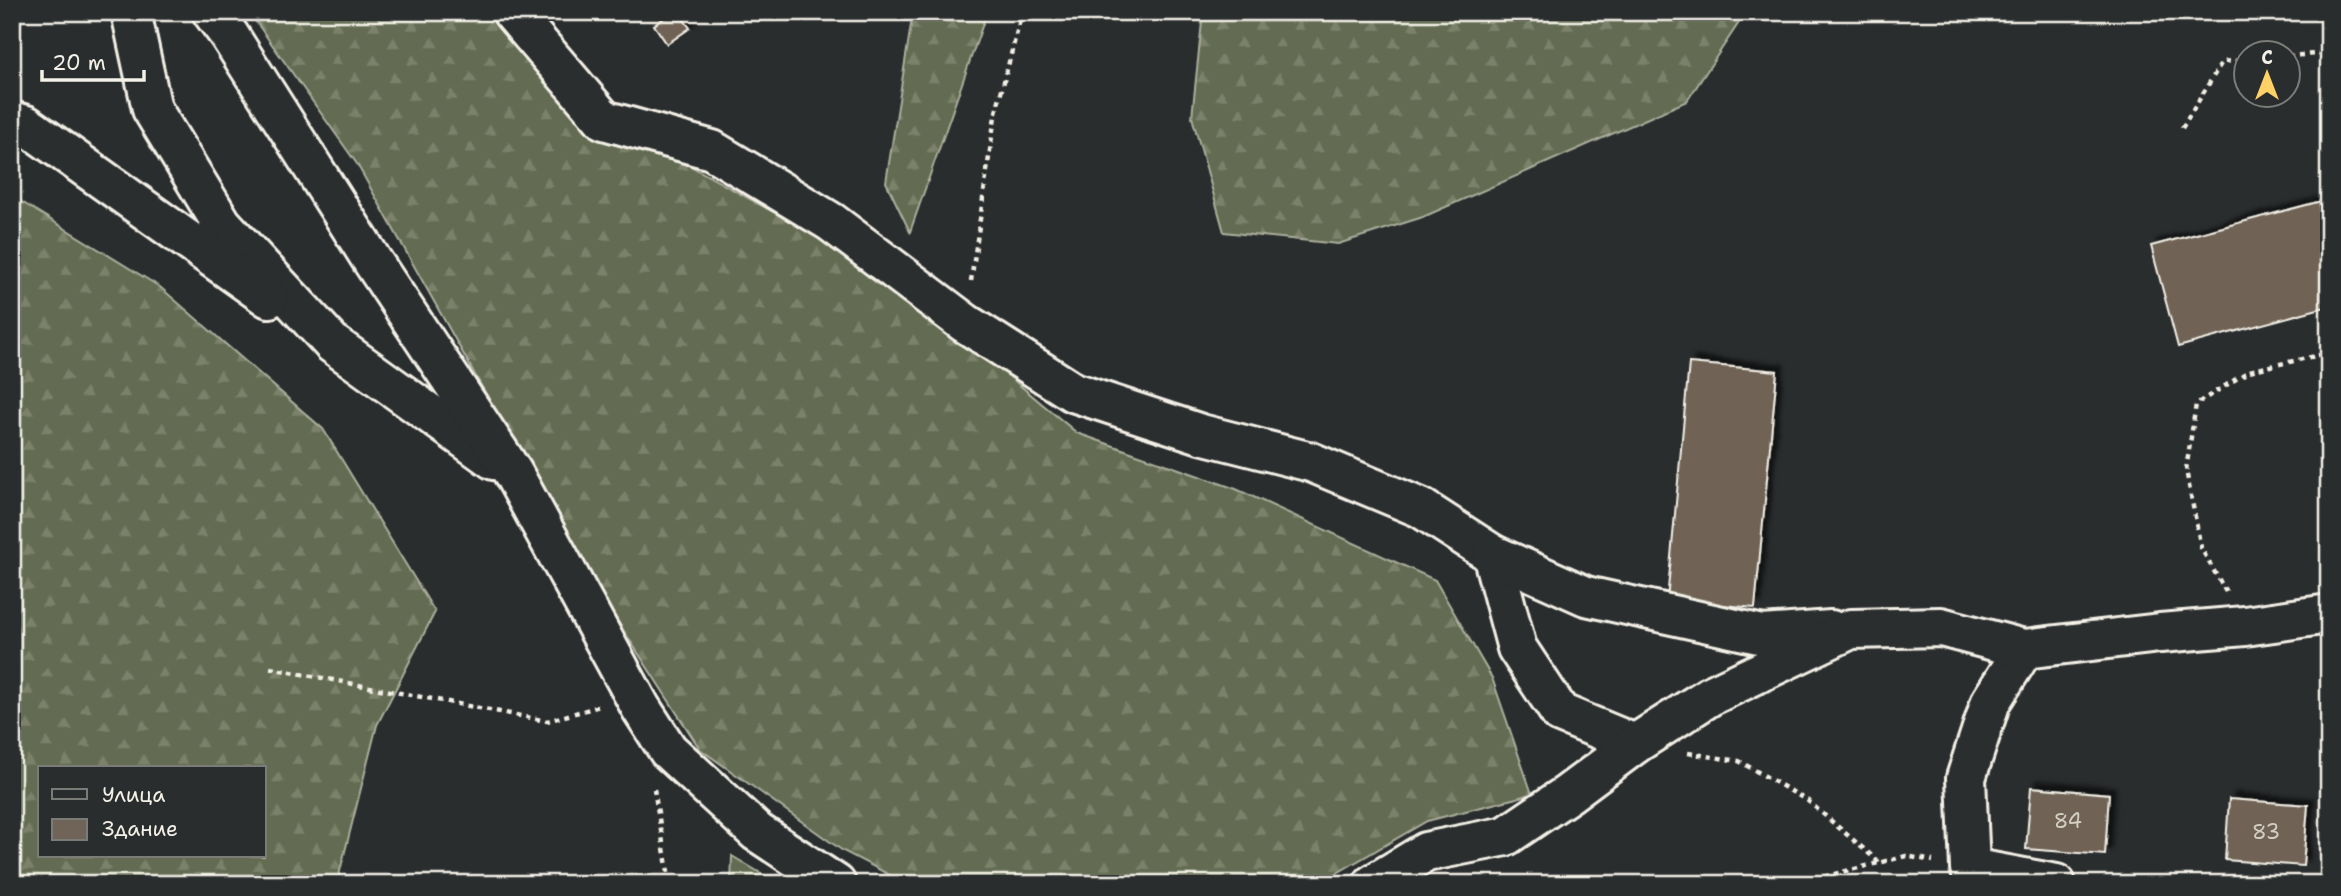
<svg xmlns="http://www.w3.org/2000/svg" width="2341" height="896" font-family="'Shantell Sans',sans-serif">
  <defs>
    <pattern id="forest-firs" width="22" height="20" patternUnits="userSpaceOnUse" patternTransform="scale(1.75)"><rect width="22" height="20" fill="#646c52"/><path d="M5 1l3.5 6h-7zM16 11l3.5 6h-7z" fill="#7b816b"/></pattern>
    <filter id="shadow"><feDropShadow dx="6" dy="-6" stdDeviation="2" flood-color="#0009"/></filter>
  </defs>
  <rect width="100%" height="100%" fill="#2a2d2e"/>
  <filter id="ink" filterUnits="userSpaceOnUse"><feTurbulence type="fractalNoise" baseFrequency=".0143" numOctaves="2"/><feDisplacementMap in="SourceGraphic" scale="14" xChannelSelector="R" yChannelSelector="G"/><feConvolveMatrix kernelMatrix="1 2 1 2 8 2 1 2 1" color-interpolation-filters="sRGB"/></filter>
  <g filter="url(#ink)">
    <g fill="url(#forest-firs)" stroke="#acae9d" stroke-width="2" fill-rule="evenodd">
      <path d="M 249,12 L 512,12 L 601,116 L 809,232 L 998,367 L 1077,433 L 1236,489 L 1435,580 L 1492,678 L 1532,794 L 1427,821 L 1318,884 L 907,884 L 843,851 L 700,749 L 582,566 L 357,164 Z"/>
      <path d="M 913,12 L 987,12 L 910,232 L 886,182 Z"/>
      <path d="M 1203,12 L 1746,12 L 1687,101 L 1423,217 L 1338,244 L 1224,232 L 1192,117 Z"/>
      <path d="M 12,196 L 160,287 L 323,429 L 435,612 L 377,725 L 339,875 L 340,884 L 12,884 ZM 40,768 L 264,768 L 264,856 L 40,856 Z"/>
      <path d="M 732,856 L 779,884 L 731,884 Z"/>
    </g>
    <g fill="#706357" stroke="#f4f1e8" stroke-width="2" filter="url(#shadow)">
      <path d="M 673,12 L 678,12 L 690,28 L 667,44 L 654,25 Z"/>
      <path d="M 2329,199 L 2329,306 L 2178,347 L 2151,246 Z"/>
      <path d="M 1689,363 L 1777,371 L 1755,608 L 1667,600 Z"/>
      <path d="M 2031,787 L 2109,794 L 2105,855 L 2026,849 Z"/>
      <path d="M 2229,799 L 2308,805 L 2303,866 L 2225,860 Z"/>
    </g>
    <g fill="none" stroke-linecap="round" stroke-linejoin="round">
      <defs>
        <g id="minor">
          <path d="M 131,12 L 152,109 L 222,224 L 333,344 L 494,460"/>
          <path d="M 212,12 L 229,35 L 373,262 L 513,473 L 641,708 L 668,750 L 757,832 L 836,884"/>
          <path d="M 512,12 L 604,120 L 712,150 L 831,222 L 965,323 L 1073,392 L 1201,434 L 1311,462 L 1421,508 L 1492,554 L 1517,648 L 1560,713 L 1635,744"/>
          <path d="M 12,121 L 26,125 L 269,298"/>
          <path d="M 1492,554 L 1586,596 L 1763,635 L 1831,630"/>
          <path d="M 2024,649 L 1991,701 L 1966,778 L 1970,868 L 2056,884"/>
          <path d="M 1373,884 L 1426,852 L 1506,836 L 1568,794 L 1635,744 L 1710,696 L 1851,629 L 1941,627 L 2024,649 L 2160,633 L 2245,626 L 2329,614"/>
        </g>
      </defs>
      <use href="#minor" stroke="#f4f1e8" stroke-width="44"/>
      <g stroke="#f4f1e8" stroke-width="4.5" stroke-dasharray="5 5" stroke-linecap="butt">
        <path d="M 2288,56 L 2329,53"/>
        <path d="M 2182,128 L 2222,62 L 2246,60"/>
        <path d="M 971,281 L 995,116 L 1022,12"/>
        <path d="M 2226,592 L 2201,548 L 2186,470 L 2196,404 L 2249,371 L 2329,353"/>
        <path d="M 270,668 L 547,721 L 600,706"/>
        <path d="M 1688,753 L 1739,761 L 1808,801 L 1880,863"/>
        <path d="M 654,789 L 670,884"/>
        <path d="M 1795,884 L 1906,856 L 1933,861"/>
      </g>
      <use href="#minor" stroke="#2a2d2e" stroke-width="38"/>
    </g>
  </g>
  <g text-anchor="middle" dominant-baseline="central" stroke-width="5" stroke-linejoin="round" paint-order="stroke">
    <g font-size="21" fill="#d3cec4">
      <text x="2068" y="821">84</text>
      <text x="2266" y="832">83</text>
    </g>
  </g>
  <rect width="2341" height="896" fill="none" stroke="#2a2d2e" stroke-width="42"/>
  <rect x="21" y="21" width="2299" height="854" fill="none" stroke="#f4f1e8" stroke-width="2.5" filter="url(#ink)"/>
  <rect x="38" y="766" width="228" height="91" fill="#2a2d2e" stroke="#7b7b78" stroke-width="2"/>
  <rect x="52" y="789" width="35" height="10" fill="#2a2d2e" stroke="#7b7b78" stroke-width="2"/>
  <text x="102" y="802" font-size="21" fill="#f4f1e8">Улица</text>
  <rect x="52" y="819" width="35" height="21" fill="#706357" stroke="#7b7b78" stroke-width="2"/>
  <text x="102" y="836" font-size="21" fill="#f4f1e8">Здание</text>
  <g transform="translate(2267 74)"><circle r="33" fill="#2a2d2e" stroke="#7b7b78" stroke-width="2"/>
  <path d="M0-5L12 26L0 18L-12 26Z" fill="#ffd166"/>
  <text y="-10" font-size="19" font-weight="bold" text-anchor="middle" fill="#f4f1e8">С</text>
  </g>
  <path d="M42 70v10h102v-10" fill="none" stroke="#f4f1e8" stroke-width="3.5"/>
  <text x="52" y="70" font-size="21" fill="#f4f1e8" stroke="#2a2d2e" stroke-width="5" paint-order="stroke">20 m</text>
</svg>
